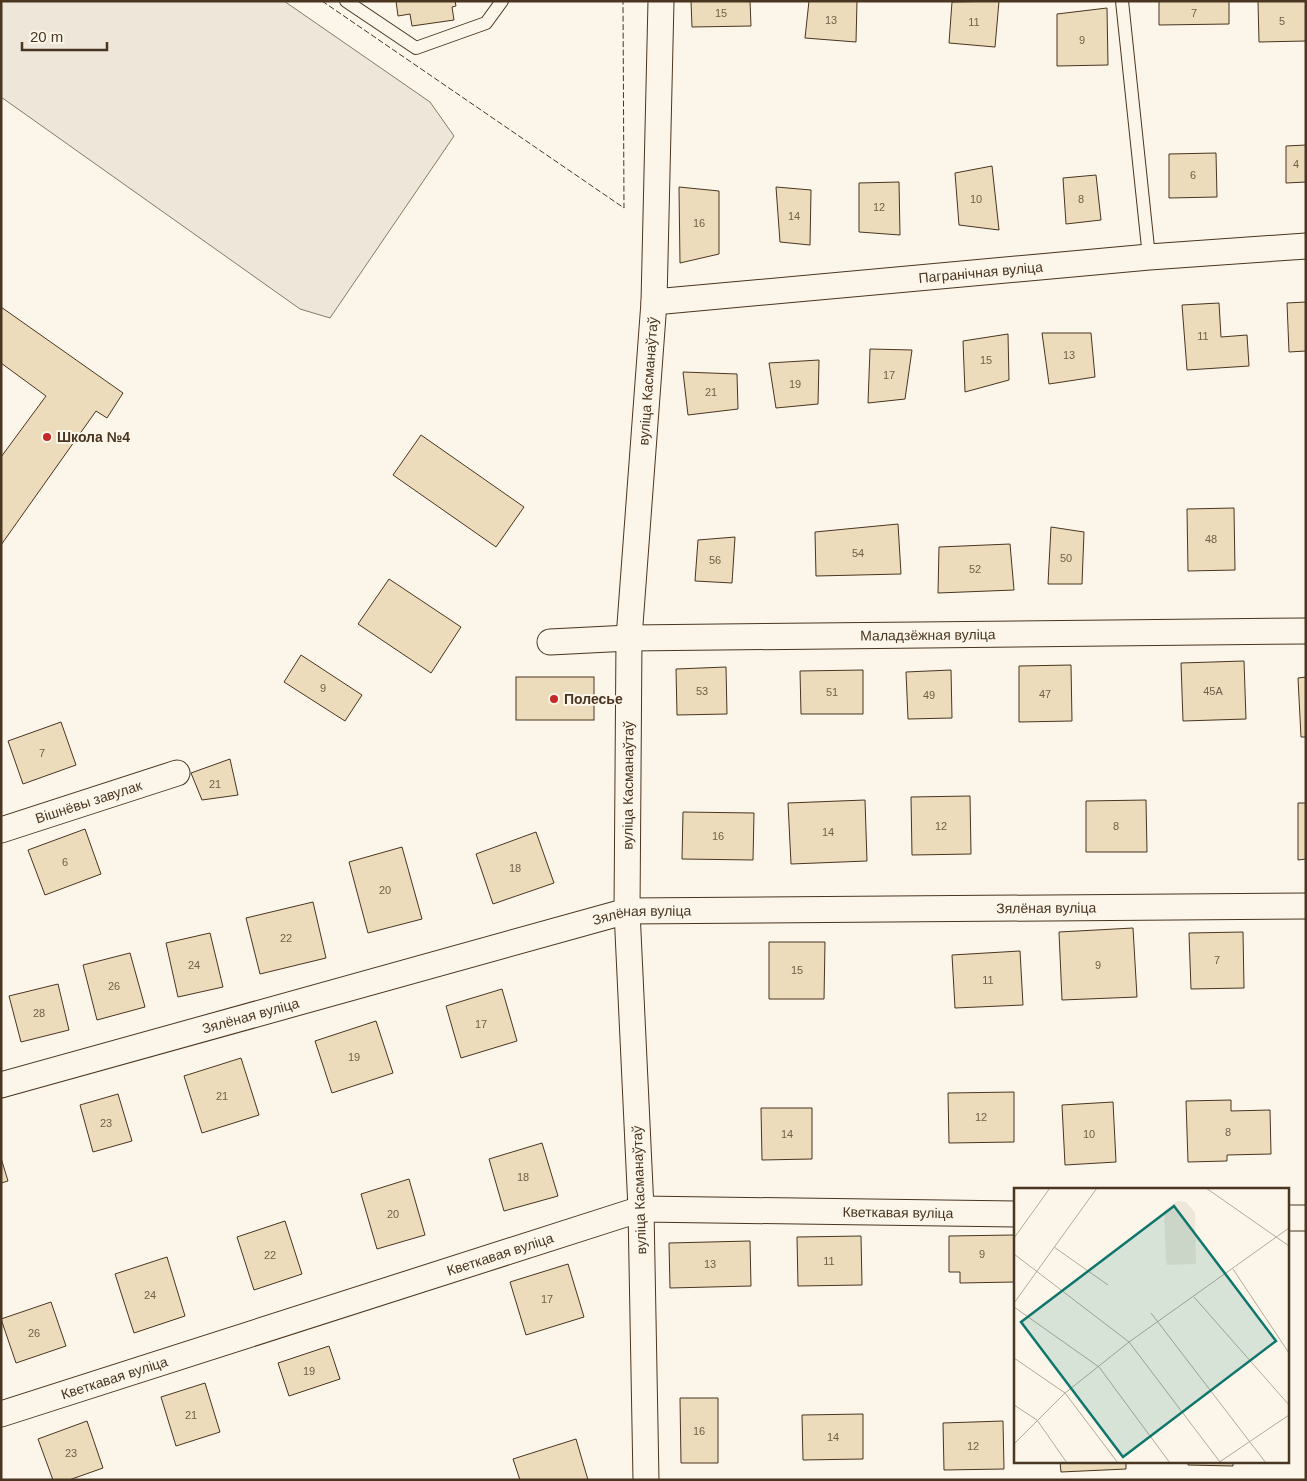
<svg xmlns="http://www.w3.org/2000/svg" width="1307" height="1481" font-family="Helvetica,sans-serif">
  <rect width="100%" height="100%" fill="#fbf6e9"/>
  <path fill="#ede6d9" stroke="#887966" d="M 1,1 L 284,1 L 430,102 L 454,136 L 330,318 L 300,309 L 1,97 Z"/>
  <g fill="#ecdcbc" stroke="#4a3520">
    <path d="M 396,1 L 455,1 L 456,6 L 452,7 L 454,20 L 412,26 L 410,14 L 398,16 Z"/>
    <path d="M 691,1 L 750,1 L 751,26 L 692,27 Z"/>
    <path d="M 809,1 L 857,1 L 856,42 L 805,38 Z"/>
    <path d="M 999,1 L 995,47 L 949,43 L 952,2 Z"/>
    <path d="M 1159,1 L 1229,1 L 1229,24 L 1159,25 Z"/>
    <path d="M 1258,1 L 1306,1 L 1306,41 L 1259,42 Z"/>
    <path d="M 1107,8 L 1108,65 L 1057,66 L 1057,14 Z"/>
    <path d="M 1306,145 L 1306,182 L 1286,183 L 1286,146 Z"/>
    <path d="M 1216,153 L 1217,197 L 1169,198 L 1169,154 Z"/>
    <path d="M 992,166 L 999,230 L 959,225 L 955,173 Z"/>
    <path d="M 1096,175 L 1101,220 L 1066,224 L 1063,178 Z"/>
    <path d="M 899,182 L 900,235 L 859,232 L 859,183 Z"/>
    <path d="M 679,187 L 719,191 L 719,254 L 680,263 Z"/>
    <path d="M 776,187 L 811,190 L 810,245 L 780,242 Z"/>
    <path d="M 1306,302 L 1306,351 L 1289,352 L 1287,303 Z"/>
    <path d="M 1219,303 L 1221,337 L 1247,335 L 1249,366 L 1187,370 L 1182,305 Z"/>
    <path d="M 1,307 L 123,393 L 107,418 L 96,411 L 1,545 L 1,457 L 46,396 L 1,363 Z"/>
    <path d="M 1042,333 L 1091,333 L 1095,377 L 1049,384 Z"/>
    <path d="M 1008,334 L 1009,380 L 965,392 L 963,341 Z"/>
    <path d="M 870,349 L 912,350 L 905,399 L 868,403 Z"/>
    <path d="M 819,360 L 818,404 L 776,408 L 769,363 Z"/>
    <path d="M 683,372 L 737,374 L 738,409 L 688,415 Z"/>
    <path d="M 421,435 L 524,507 L 496,547 L 393,475 Z"/>
    <path d="M 1234,508 L 1235,570 L 1188,571 L 1187,509 Z"/>
    <path d="M 898,524 L 901,574 L 816,576 L 815,532 Z"/>
    <path d="M 1051,527 L 1084,532 L 1082,584 L 1048,584 Z"/>
    <path d="M 735,537 L 732,583 L 695,581 L 698,540 Z"/>
    <path d="M 1010,544 L 1014,590 L 938,593 L 939,547 Z"/>
    <path d="M 389,579 L 461,627 L 431,673 L 358,624 Z"/>
    <path d="M 301,655 L 362,695 L 345,721 L 284,682 Z"/>
    <path d="M 1244,661 L 1246,719 L 1183,721 L 1181,663 Z"/>
    <path d="M 1071,665 L 1072,721 L 1019,722 L 1019,666 Z"/>
    <path d="M 726,667 L 727,714 L 677,715 L 676,669 Z"/>
    <path d="M 863,670 L 863,714 L 801,714 L 800,671 Z"/>
    <path d="M 951,670 L 952,718 L 908,719 L 906,672 Z"/>
    <rect x="516" y="677" width="78" height="43"/>
    <path d="M 1306,677 L 1306,737 L 1301,737 L 1298,678 Z"/>
    <path d="M 61,722 L 76,765 L 23,784 L 8,741 Z"/>
    <path d="M 230,759 L 238,795 L 202,800 L 191,773 Z"/>
    <path d="M 970,796 L 971,854 L 912,855 L 911,797 Z"/>
    <path d="M 865,800 L 867,861 L 791,864 L 788,803 Z"/>
    <path d="M 1146,800 L 1147,852 L 1086,852 L 1086,801 Z"/>
    <path d="M 1298,803 L 1306,803 L 1306,859 L 1298,860 Z"/>
    <path d="M 683,812 L 754,813 L 753,860 L 682,859 Z"/>
    <path d="M 85,829 L 101,874 L 45,895 L 28,850 Z"/>
    <path d="M 536,832 L 554,883 L 493,904 L 476,854 Z"/>
    <path d="M 402,847 L 422,919 L 368,933 L 349,862 Z"/>
    <path d="M 313,902 L 326,958 L 260,974 L 246,918 Z"/>
    <path d="M 1133,928 L 1137,997 L 1062,1000 L 1059,932 Z"/>
    <path d="M 1243,932 L 1244,988 L 1191,989 L 1189,933 Z"/>
    <path d="M 210,933 L 223,987 L 178,997 L 166,943 Z"/>
    <path d="M 769,942 L 825,942 L 824,999 L 769,999 Z"/>
    <path d="M 1020,951 L 1023,1005 L 955,1008 L 952,955 Z"/>
    <path d="M 130,953 L 145,1007 L 97,1020 L 83,965 Z"/>
    <path d="M 58,984 L 69,1030 L 21,1042 L 9,996 Z"/>
    <path d="M 502,989 L 517,1041 L 461,1058 L 446,1006 Z"/>
    <path d="M 376,1021 L 393,1073 L 332,1093 L 315,1041 Z"/>
    <path d="M 241,1058 L 259,1115 L 202,1133 L 184,1076 Z"/>
    <path d="M 1014,1092 L 1014,1142 L 949,1143 L 948,1093 Z"/>
    <path d="M 118,1094 L 132,1141 L 93,1152 L 80,1105 Z"/>
    <path d="M 1231,1100 L 1231,1111 L 1270,1110 L 1271,1154 L 1227,1155 L 1227,1161 L 1188,1162 L 1186,1101 Z"/>
    <path d="M 1113,1102 L 1116,1162 L 1065,1165 L 1062,1105 Z"/>
    <path d="M 761,1108 L 812,1108 L 812,1159 L 762,1160 Z"/>
    <path d="M 542,1143 L 558,1196 L 504,1211 L 489,1159 Z"/>
    <path d="M 1,1158 L 8,1181 L 1,1183 Z"/>
    <path d="M 409,1179 L 425,1235 L 377,1249 L 361,1194 Z"/>
    <path d="M 285,1221 L 302,1274 L 254,1290 L 237,1237 Z"/>
    <path d="M 1014,1235 L 1014,1282 L 960,1283 L 960,1272 L 949,1272 L 949,1236 Z"/>
    <path d="M 861,1236 L 862,1285 L 798,1286 L 797,1237 Z"/>
    <path d="M 750,1241 L 751,1286 L 670,1288 L 669,1243 Z"/>
    <path d="M 167,1257 L 185,1316 L 134,1333 L 115,1274 Z"/>
    <path d="M 568,1264 L 584,1317 L 526,1335 L 510,1282 Z"/>
    <path d="M 51,1302 L 66,1346 L 16,1363 L 1,1319 Z"/>
    <path d="M 329,1346 L 340,1379 L 289,1396 L 278,1363 Z"/>
    <path d="M 205,1383 L 220,1432 L 176,1446 L 161,1397 Z"/>
    <path d="M 680,1398 L 718,1398 L 718,1463 L 681,1463 Z"/>
    <path d="M 863,1414 L 863,1459 L 803,1460 L 802,1415 Z"/>
    <path d="M 87,1421 L 103,1468 L 69,1480 L 53,1480 L 38,1439 Z"/>
    <path d="M 1003,1421 L 1004,1469 L 944,1470 L 943,1423 Z"/>
    <path d="M 576,1439 L 588,1480 L 520,1480 L 513,1459 Z"/>
    <path d="M 1060,1462 L 1126,1462 L 1126,1469 L 1061,1472 Z"/>
    <path d="M 1188,1462 L 1233,1462 L 1233,1466 L 1188,1465 Z"/>
  </g>
  <g fill="none" stroke-linecap="round" stroke-linejoin="round">
    <defs>
      <g id="service">
        <path d="M 346,1 L 416,48 L 486,23 L 502,1"/>
        <path d="M 1122,1 L 1149,257"/>
      </g>
      <g id="minor">
        <path id="s1" d="M 654,302 L 1149,257 L 1306,246"/>
        <path id="s2" d="M 550,642 L 629,638 L 1306,631"/>
        <path id="s3" d="M 1,830 L 177,773"/>
        <path id="s4" d="M 1,1085 L 627,911 L 1306,906"/>
        <path d="M 1288,1218 L 1306,1218"/>
        <path id="s5" d="M 1,1414 L 641,1209 L 1016,1214"/>
        <path id="s6" d="M 646,1480 L 641,1209 L 627,911 L 629,638 L 654,302 L 661,1"/>
      </g>
    </defs>
    <use href="#service" stroke="#4a3520" stroke-width="14"/>
    <use href="#minor" stroke="#4a3520" stroke-width="27"/>
    <use href="#service" stroke="#fbf6e9" stroke-width="12"/>
    <use href="#minor" stroke="#fbf6e9" stroke-width="25"/>
    <path stroke="#4a3520" stroke-width="1" stroke-dasharray="6 2.5" stroke-linecap="butt" d="M 322,1 L 624,208 L 623,1"/>
  </g>
  <g fill="#c62828" stroke="#fbf6e9" stroke-width="2">
    <circle cx="47" cy="437" r="5"/>
    <circle cx="554" cy="699" r="5"/>
  </g>
  <g text-anchor="middle" dominant-baseline="central" stroke-width="4" stroke-linejoin="round" paint-order="stroke">
    <g font-size="11" fill="#725f47">
      <text x="721" y="13">15</text>
      <text x="1194" y="13">7</text>
      <text x="831" y="20">13</text>
      <text x="1282" y="21">5</text>
      <text x="974" y="22">11</text>
      <text x="1082" y="40">9</text>
      <text x="1296" y="164">4</text>
      <text x="1193" y="175">6</text>
      <text x="976" y="199">10</text>
      <text x="1081" y="199">8</text>
      <text x="879" y="207">12</text>
      <text x="794" y="216">14</text>
      <text x="699" y="223">16</text>
      <text x="1203" y="336">11</text>
      <text x="1069" y="355">13</text>
      <text x="986" y="360">15</text>
      <text x="889" y="375">17</text>
      <text x="795" y="384">19</text>
      <text x="711" y="392">21</text>
      <text x="1211" y="539">48</text>
      <text x="858" y="553">54</text>
      <text x="1066" y="558">50</text>
      <text x="715" y="560">56</text>
      <text x="975" y="569">52</text>
      <text x="323" y="688">9</text>
      <text x="702" y="691">53</text>
      <text x="1213" y="691">45А</text>
      <text x="832" y="692">51</text>
      <text x="1045" y="694">47</text>
      <text x="929" y="695">49</text>
      <text x="42" y="753">7</text>
      <text x="215" y="784">21</text>
      <text x="941" y="826">12</text>
      <text x="1116" y="826">8</text>
      <text x="828" y="832">14</text>
      <text x="718" y="836">16</text>
      <text x="65" y="862">6</text>
      <text x="515" y="868">18</text>
      <text x="385" y="890">20</text>
      <text x="286" y="938">22</text>
      <text x="1217" y="960">7</text>
      <text x="194" y="965">24</text>
      <text x="1098" y="965">9</text>
      <text x="797" y="970">15</text>
      <text x="988" y="980">11</text>
      <text x="114" y="986">26</text>
      <text x="39" y="1013">28</text>
      <text x="481" y="1024">17</text>
      <text x="354" y="1057">19</text>
      <text x="222" y="1096">21</text>
      <text x="981" y="1117">12</text>
      <text x="106" y="1123">23</text>
      <text x="1228" y="1132">8</text>
      <text x="787" y="1134">14</text>
      <text x="1089" y="1134">10</text>
      <text x="523" y="1177">18</text>
      <text x="393" y="1214">20</text>
      <text x="982" y="1254">9</text>
      <text x="270" y="1255">22</text>
      <text x="829" y="1261">11</text>
      <text x="710" y="1264">13</text>
      <text x="150" y="1295">24</text>
      <text x="547" y="1299">17</text>
      <text x="34" y="1333">26</text>
      <text x="309" y="1371">19</text>
      <text x="191" y="1415">21</text>
      <text x="699" y="1431">16</text>
      <text x="833" y="1437">14</text>
      <text x="973" y="1446">12</text>
      <text x="71" y="1453">23</text>
    </g>
    <g font-size="14" fill="#4a3520" stroke="#fbf6e9">
      <text stroke="none"><textPath href="#s1" startOffset="328">Пагранічная вуліца</textPath></text>
      <text stroke="none"><textPath href="#s6" startOffset="1100">вуліца Касманаўтаў</textPath></text>
      <text stroke="none"><textPath href="#s2" startOffset="378">Маладзёжная вуліца</textPath></text>
      <text stroke="none"><textPath href="#s6" startOffset="695">вуліца Касманаўтаў</textPath></text>
      <text stroke="none"><textPath href="#s3" startOffset="92">Вішнёвы завулак</textPath></text>
      <text stroke="none"><textPath href="#s4" startOffset="1069">Зялёная вуліца</textPath></text>
      <text stroke="none"><textPath href="#s4" startOffset="664">Зялёная вуліца</textPath></text>
      <text stroke="none"><textPath href="#s4" startOffset="259">Зялёная вуліца</textPath></text>
      <text transform="translate(639 1190) rotate(-92)">вуліца Касманаўтаў</text>
      <text stroke="none"><textPath href="#s5" startOffset="929">Кветкавая вуліца</textPath></text>
      <text stroke="none"><textPath href="#s5" startOffset="524">Кветкавая вуліца</textPath></text>
      <text stroke="none"><textPath href="#s5" startOffset="119">Кветкавая вуліца</textPath></text>
    </g>
    <g font-size="14" font-weight="bold" fill="#4a3520" stroke="#fbf6e9" text-anchor="start">
      <text x="57" y="437">Школа №4</text>
      <text x="564" y="699">Полесье</text>
    </g>
  </g>
  <g transform="translate(1014 1188)">
    <rect width="275" height="275" fill="#fbf6e9"/>
    <path d="M 163,13 L 172,14 L 181,25 L 182,76 L 153,77 L 152,73 L 150,23 Z" fill="#ede6d9"/>
    <path fill="none" stroke="#b4a999" stroke-width="1" d="M 192,0 L 275,58M 0,50 L 36,0M 40,59 L 94,97M 0,66 L 115,154 L 206,274M 219,81 L 275,165M 180,109 L 275,217M 0,115 L 83,0M 0,119 L 85,179 L 156,275M 137,125 L 252,275M 0,170 L 51,205 L 104,275M 0,217 L 23,232 L 53,275M 0,256 L 51,205 L 115,154 L 275,40M 204,275 L 275,227"/>
    <path fill="#0f766e" fill-opacity="0.15" stroke="#0f766e" stroke-width="2.5" d="M 160,18 L 262,153 L 109,269 L 7,134 Z"/>
    <rect width="275" height="275" fill="none" stroke="#4a3520" stroke-width="2.5"/>
  </g>
  <rect width="1307" height="1481" fill="none" stroke="#4a3520" stroke-width="5"/>
  <path d="M22 42v8h85v-8" fill="none" stroke="#4a3520" stroke-width="2.5"/>
  <text x="30" y="42" font-size="15" fill="#4a3520" stroke="#fbf6e9" stroke-width="4" paint-order="stroke">20 m</text>
</svg>
